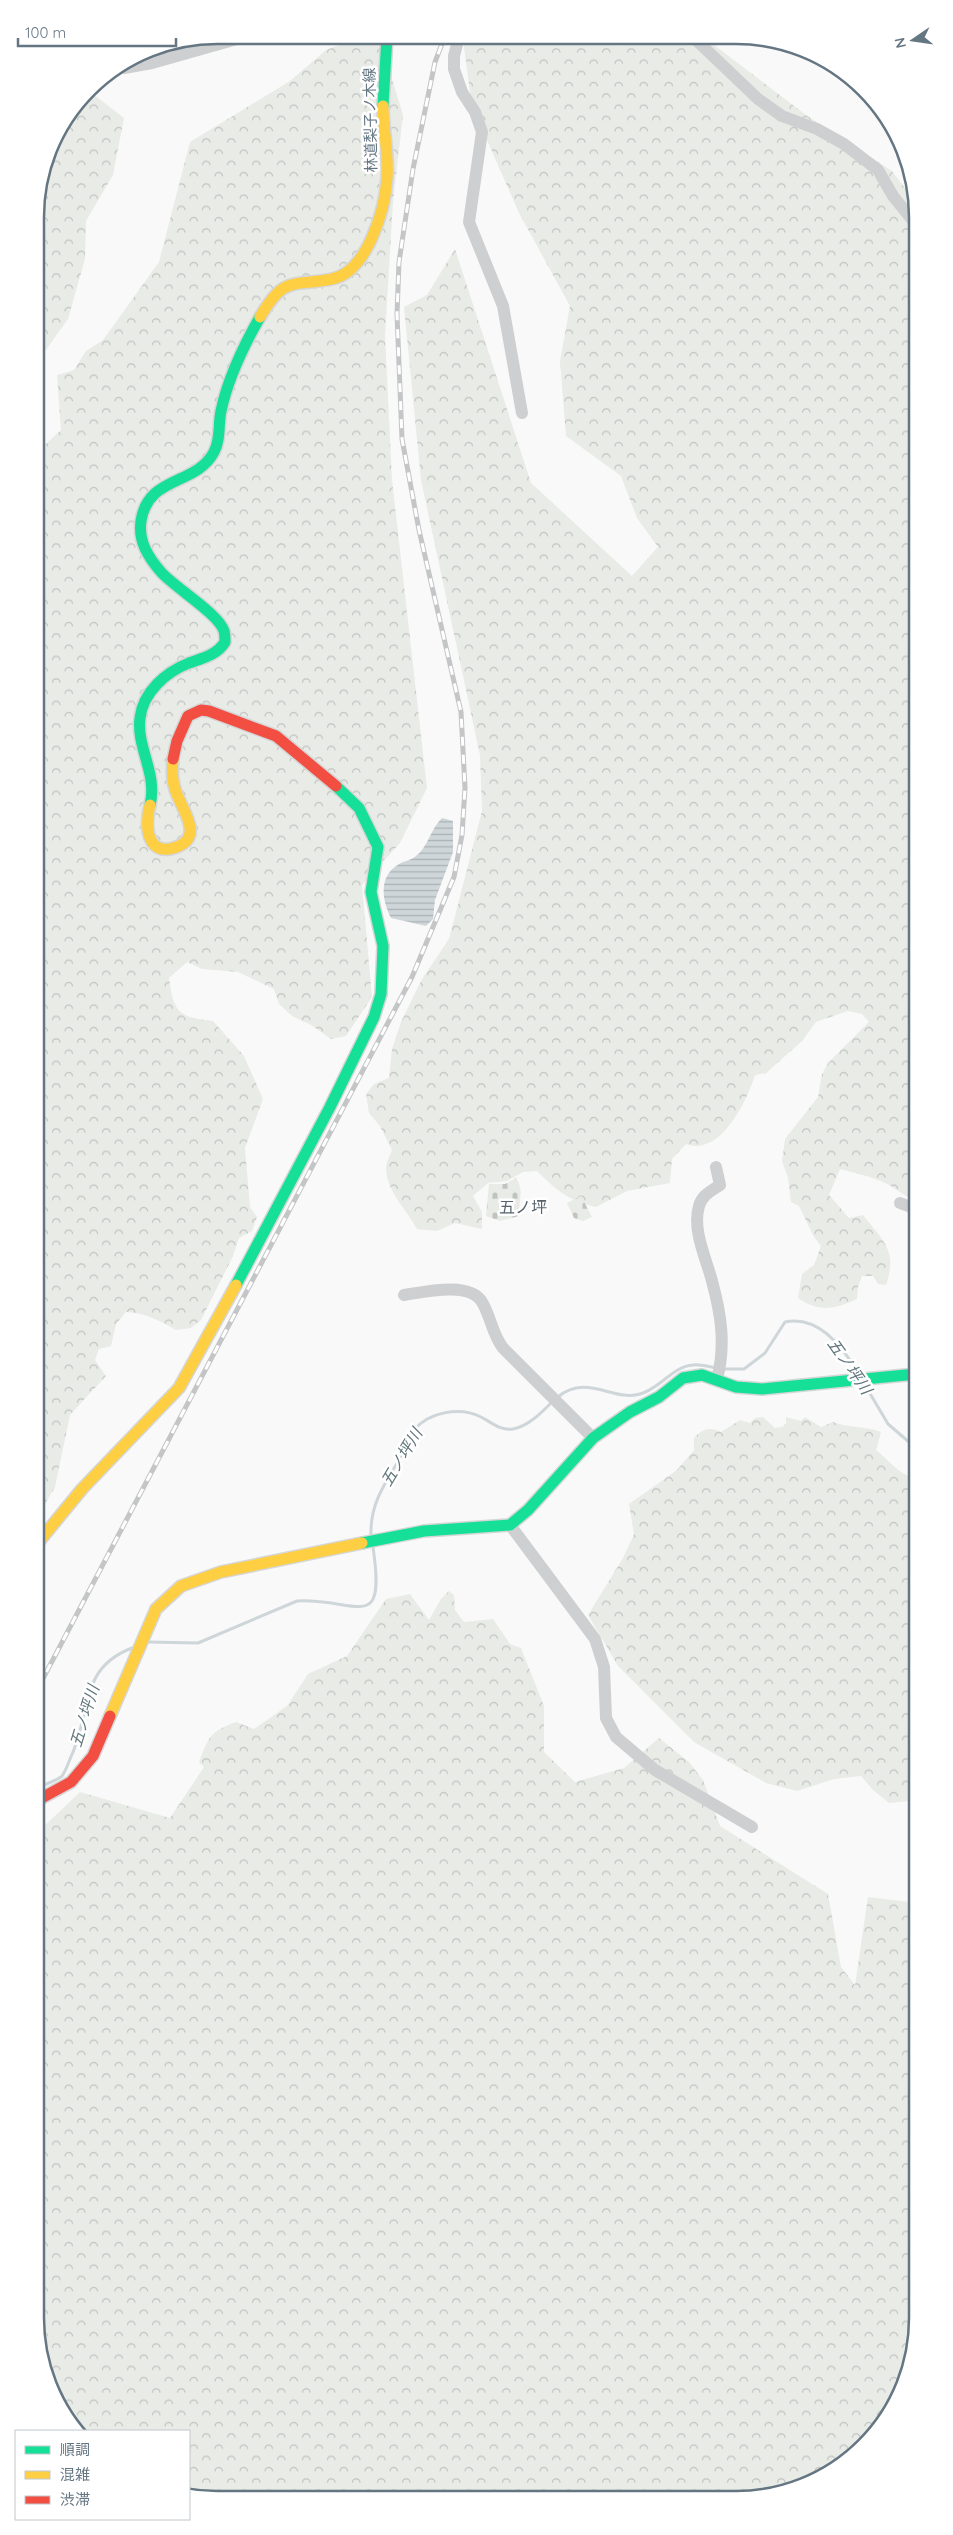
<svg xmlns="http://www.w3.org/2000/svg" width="953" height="2535" font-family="Quicksand,'Noto Sans JP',sans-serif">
  <defs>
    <pattern id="forest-crowns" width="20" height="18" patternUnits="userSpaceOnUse" patternTransform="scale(1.25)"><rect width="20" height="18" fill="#e8ebe6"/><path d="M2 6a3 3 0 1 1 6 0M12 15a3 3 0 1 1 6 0" fill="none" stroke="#c0c3c0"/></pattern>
    <pattern id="cemetery-stones" width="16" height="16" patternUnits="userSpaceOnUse" patternTransform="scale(1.25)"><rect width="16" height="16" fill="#e8ebe6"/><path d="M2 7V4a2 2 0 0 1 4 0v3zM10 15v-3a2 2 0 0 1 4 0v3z" fill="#c0c3c0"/></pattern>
    <pattern id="water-rules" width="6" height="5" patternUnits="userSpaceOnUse" patternTransform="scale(1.25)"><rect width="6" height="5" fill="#ced6d9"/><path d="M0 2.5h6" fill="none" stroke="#abb2b5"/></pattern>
  </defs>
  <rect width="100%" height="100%" fill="#f9f9f9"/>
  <g fill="url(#forest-crowns)">
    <path d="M 217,35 L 223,35 L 178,49 L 133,58 L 148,49 Z"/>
    <path d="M 465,37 L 612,38 L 618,46 L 625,38 L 705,38 L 806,115 L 892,171 L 914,200 L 916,1198 C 903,1197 896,1188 885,1183 C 870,1176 855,1173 840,1169 L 829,1195 L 849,1218 L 863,1215 C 883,1241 898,1250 886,1285 L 878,1284 L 873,1276 L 862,1276 L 858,1287 L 857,1299 C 835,1309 820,1313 798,1298 L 802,1274 L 814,1265 L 821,1246 L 814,1237 L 799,1206 L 791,1202 L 788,1178 L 782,1161 L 785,1139 L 818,1097 L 822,1074 L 828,1063 L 869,1022 L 862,1014 L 848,1011 L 816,1022 L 802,1041 L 766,1073 L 755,1075 C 747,1101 720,1157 686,1144 L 672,1159 L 670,1183 L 627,1191 L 596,1207 C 569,1201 557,1191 537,1171 L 523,1172 L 507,1181 L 488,1183 L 473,1196 L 482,1212 L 482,1229 L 455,1223 L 437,1231 L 417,1229 C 407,1210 387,1192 386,1169 C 386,1163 390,1155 392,1150 L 380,1126 L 369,1113 L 366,1094 L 374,1084 L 389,1078 L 392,1049 L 401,1022 L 422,979 L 449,939 L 482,811 L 480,755 L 421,480 L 404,307 L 427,295 L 455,249 L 531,483 L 632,576 L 658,547 L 637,518 L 621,476 L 566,436 L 560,361 L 570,306 L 519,213 L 472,106 L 464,48 Z"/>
    <path d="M 362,42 L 381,43 L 403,115 L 393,202 L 385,336 L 392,480 L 427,788 L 400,843 L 362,885 L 372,997 L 346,1036 L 331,1039 L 311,1025 L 292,1016 L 279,1004 L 274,989 L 238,972 L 202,969 L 187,962 L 169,978 C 174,1013 178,1017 213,1021 L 244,1056 L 263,1099 L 245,1148 L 250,1207 L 257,1217 L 252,1231 L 239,1238 L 233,1256 L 201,1320 L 191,1328 L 176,1330 C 159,1320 145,1313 126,1312 L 116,1324 L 111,1346 L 99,1349 L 95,1360 L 106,1376 L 70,1415 L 55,1487 L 37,1518 L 36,453 L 61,430 L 57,375 L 74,370 L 86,351 L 103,340 L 159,262 L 190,142 L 290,81 L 326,50 L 342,44 Z"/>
    <path d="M 89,91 L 124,118 L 113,175 L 86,221 L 85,259 L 68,319 L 43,354 L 36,358 L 35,205 L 54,136 Z"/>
    <path d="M 763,1417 L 775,1428 L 782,1427 L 786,1424 L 786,1417 L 801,1421 L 805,1417 L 821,1427 L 833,1422 C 849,1428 865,1426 881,1432 L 876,1450 C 889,1460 900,1476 916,1478 L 917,1808 L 910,1801 L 889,1803 L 873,1790 L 861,1776 L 834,1779 L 797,1791 L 766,1783 L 694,1742 L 618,1666 L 588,1615 L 623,1558 L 634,1534 L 629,1504 L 677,1470 L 694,1450 L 694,1438 C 702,1429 710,1426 721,1432 L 740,1420 L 750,1423 L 755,1418 Z"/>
    <path d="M 449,1591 L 454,1595 L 455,1610 L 464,1622 L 493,1619 L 510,1644 L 521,1648 L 544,1706 L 544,1752 L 575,1782 L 624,1768 L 659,1738 L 689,1762 L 703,1780 L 720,1826 L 828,1894 L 841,1967 L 855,1985 L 868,1897 L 909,1902 L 917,1908 L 918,2330 L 904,2387 L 873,2438 L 827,2475 L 772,2496 L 189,2497 L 189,2431 L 76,2431 L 59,2409 L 39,2354 L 38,1832 L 80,1792 L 170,1818 L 204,1767 L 199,1762 C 209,1737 209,1732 236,1722 L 254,1729 L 287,1706 L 308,1674 L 347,1656 L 386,1599 L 410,1594 L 429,1620 L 441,1599 Z"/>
  </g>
  <g fill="url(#cemetery-stones)">
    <path d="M 516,1178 C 525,1191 518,1203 519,1216 L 500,1221 L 486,1216 L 489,1184 L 505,1184 Z"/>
    <path d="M 581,1196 L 592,1217 L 583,1221 L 574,1218 L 567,1203 Z"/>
  </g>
  <path fill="url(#water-rules)" d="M 442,818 L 453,821 L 453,852 L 435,900 L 433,919 L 426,926 L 391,918 C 382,900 378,876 399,864 C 404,861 412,860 416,856 C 428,847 431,828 442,818 Z"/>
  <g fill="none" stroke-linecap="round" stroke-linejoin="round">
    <g stroke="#ced6d9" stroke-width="3">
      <path d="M 723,1369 L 744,1369 L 765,1353 L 785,1322 C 819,1315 843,1347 858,1373"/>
      <path d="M 865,1385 L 888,1424 L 916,1448"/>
      <path d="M 558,1397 C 586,1373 614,1402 640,1394 C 660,1389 673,1366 693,1365 C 701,1364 709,1367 717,1368"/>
      <path d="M 371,1535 C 370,1507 382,1488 396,1465 C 403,1454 406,1440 414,1430 C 429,1412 460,1406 481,1417 C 491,1422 500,1431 513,1429 C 529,1426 542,1412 553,1401"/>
      <path d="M 147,1642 L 198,1643 L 297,1601 C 358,1598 386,1636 373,1547"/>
      <path d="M 38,1788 C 44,1784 57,1781 62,1776 C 65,1772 68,1764 70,1759 C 92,1715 77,1669 132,1648"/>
    </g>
    <defs>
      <g id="fast">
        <path d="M 383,106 L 387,36"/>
        <path d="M 150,805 C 158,774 136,747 140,718 C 143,692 166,672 189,663 C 203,658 217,655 225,642 C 225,639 225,634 224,631 C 219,614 174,587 161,572 C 148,557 138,541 141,521 C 148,475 196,486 214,452 C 221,439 218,424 221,411 C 228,378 244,345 260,317"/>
        <path d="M 236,1285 L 330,1107 L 374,1017 L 381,994 L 383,946 L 371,892 L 378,847 L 359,808 L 336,786"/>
        <path d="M 362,1543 L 424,1531 L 510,1525 L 528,1510 L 593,1438 L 630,1412 L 659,1397 L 683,1378 L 702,1375 L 736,1387 L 762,1389 L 916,1374"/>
      </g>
      <g id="slow">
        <path d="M 260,317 C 285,275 291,287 332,279 C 367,272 385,210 387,178 C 389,155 383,130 383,106"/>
        <path d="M 150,805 C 144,826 147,860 179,846 C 204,835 180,807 175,789 C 172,780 172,769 173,759"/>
        <path d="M 37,1544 L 82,1489 L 179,1388 L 236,1285"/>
        <path d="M 110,1716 L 156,1609 L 181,1586 L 221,1572 L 362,1543"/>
      </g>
      <g id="jam">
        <path d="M 173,759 L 177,741 L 188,716 L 201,710 L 209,711 L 276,736 L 336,786"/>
        <path d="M 38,1800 L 71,1782 L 93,1756 L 110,1716"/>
      </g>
    </defs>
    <use href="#fast" stroke="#d5d6d7" stroke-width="14"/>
    <use href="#slow" stroke="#d5d6d7" stroke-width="14"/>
    <use href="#jam" stroke="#d5d6d7" stroke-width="14"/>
    <g stroke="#cecfd0" stroke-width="12">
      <path d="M 459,37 L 454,56 L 454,69 L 462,92 L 475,112 L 482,132 L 469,222 L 503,306 L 522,413"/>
      <path d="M 694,38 L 758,99 L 782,116 L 817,129 L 844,144 L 878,170 L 893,196 L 915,223"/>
      <path d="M 124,68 L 152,63 L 251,35"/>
      <path d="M 716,1167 L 720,1185 C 711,1191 702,1195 699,1206 C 692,1230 706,1258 712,1281 C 721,1314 726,1345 717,1379"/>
      <path d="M 900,1203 L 916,1209"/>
      <path d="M 404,1295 C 424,1292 470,1281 482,1302 C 491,1317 492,1334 503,1348 L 593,1438"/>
      <path d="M 510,1525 L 595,1639 L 604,1667 L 606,1718 L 616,1737 L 655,1770 L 752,1827"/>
    </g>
    <use href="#fast" stroke="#16e098" stroke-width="11"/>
    <use href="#slow" stroke="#ffcf43" stroke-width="11"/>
    <use href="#jam" stroke="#f24e42" stroke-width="11"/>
    <defs>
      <path id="rail" d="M 38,1688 L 412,977 L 454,877 L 462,835 L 465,788 L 461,712 L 419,530 L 402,439 L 397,314 L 399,262 L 413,169 L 435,62 L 445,36"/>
    </defs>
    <use href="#rail" stroke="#c3c5c6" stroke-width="5"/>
    <use href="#rail" stroke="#fff" stroke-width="3" stroke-dasharray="9" stroke-linecap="butt"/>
  </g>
  <g text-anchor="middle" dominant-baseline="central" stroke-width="5" stroke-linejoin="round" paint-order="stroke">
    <g font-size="15" fill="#657683" stroke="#fff">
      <text transform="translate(370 120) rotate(-91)">林道梨子ノ木線</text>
    </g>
    <g font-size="16" fill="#57646e" stroke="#fff">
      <text x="523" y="1207">五ノ坪</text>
    </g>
    <g font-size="16" font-style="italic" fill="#60757c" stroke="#fff">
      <text transform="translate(850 1366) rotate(55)">五ノ坪川</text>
      <text transform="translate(401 1457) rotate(-59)">五ノ坪川</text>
      <text transform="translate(84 1716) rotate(-73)">五ノ坪川</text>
    </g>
  </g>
  <path d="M0 0H953V2535H0ZM217 44H736A173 173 0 0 1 909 217V2318A173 173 0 0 1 736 2491H217A173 173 0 0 1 44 2318V217A173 173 0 0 1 217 44Z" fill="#fff" fill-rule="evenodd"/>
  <path fill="none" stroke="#657683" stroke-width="2.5" d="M217 44H736A173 173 0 0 1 909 217V2318A173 173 0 0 1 736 2491H217A173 173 0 0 1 44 2318V217A173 173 0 0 1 217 44Z"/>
  <rect x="15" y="2430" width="175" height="90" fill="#ffffff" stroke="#c1c8cd"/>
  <rect x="25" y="2446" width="25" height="8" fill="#16e098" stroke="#c1c8cd"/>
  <text x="60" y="2455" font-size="15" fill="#657683">順調</text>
  <rect x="25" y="2471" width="25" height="8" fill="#ffcf43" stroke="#c1c8cd"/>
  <text x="60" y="2480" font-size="15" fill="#657683">混雑</text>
  <rect x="25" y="2496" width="25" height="8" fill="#f24e42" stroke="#c1c8cd"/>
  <text x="60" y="2505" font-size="15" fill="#657683">渋滞</text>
  <g transform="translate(913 40) rotate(257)" stroke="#ffffff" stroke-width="4" paint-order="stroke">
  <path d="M0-4L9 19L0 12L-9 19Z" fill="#657683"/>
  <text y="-8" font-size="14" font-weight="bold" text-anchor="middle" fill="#657683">N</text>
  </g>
  <path d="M18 38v8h158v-8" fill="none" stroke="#657683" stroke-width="2.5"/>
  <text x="25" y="38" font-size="15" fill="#657683" stroke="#ffffff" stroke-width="4" paint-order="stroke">100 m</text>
</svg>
